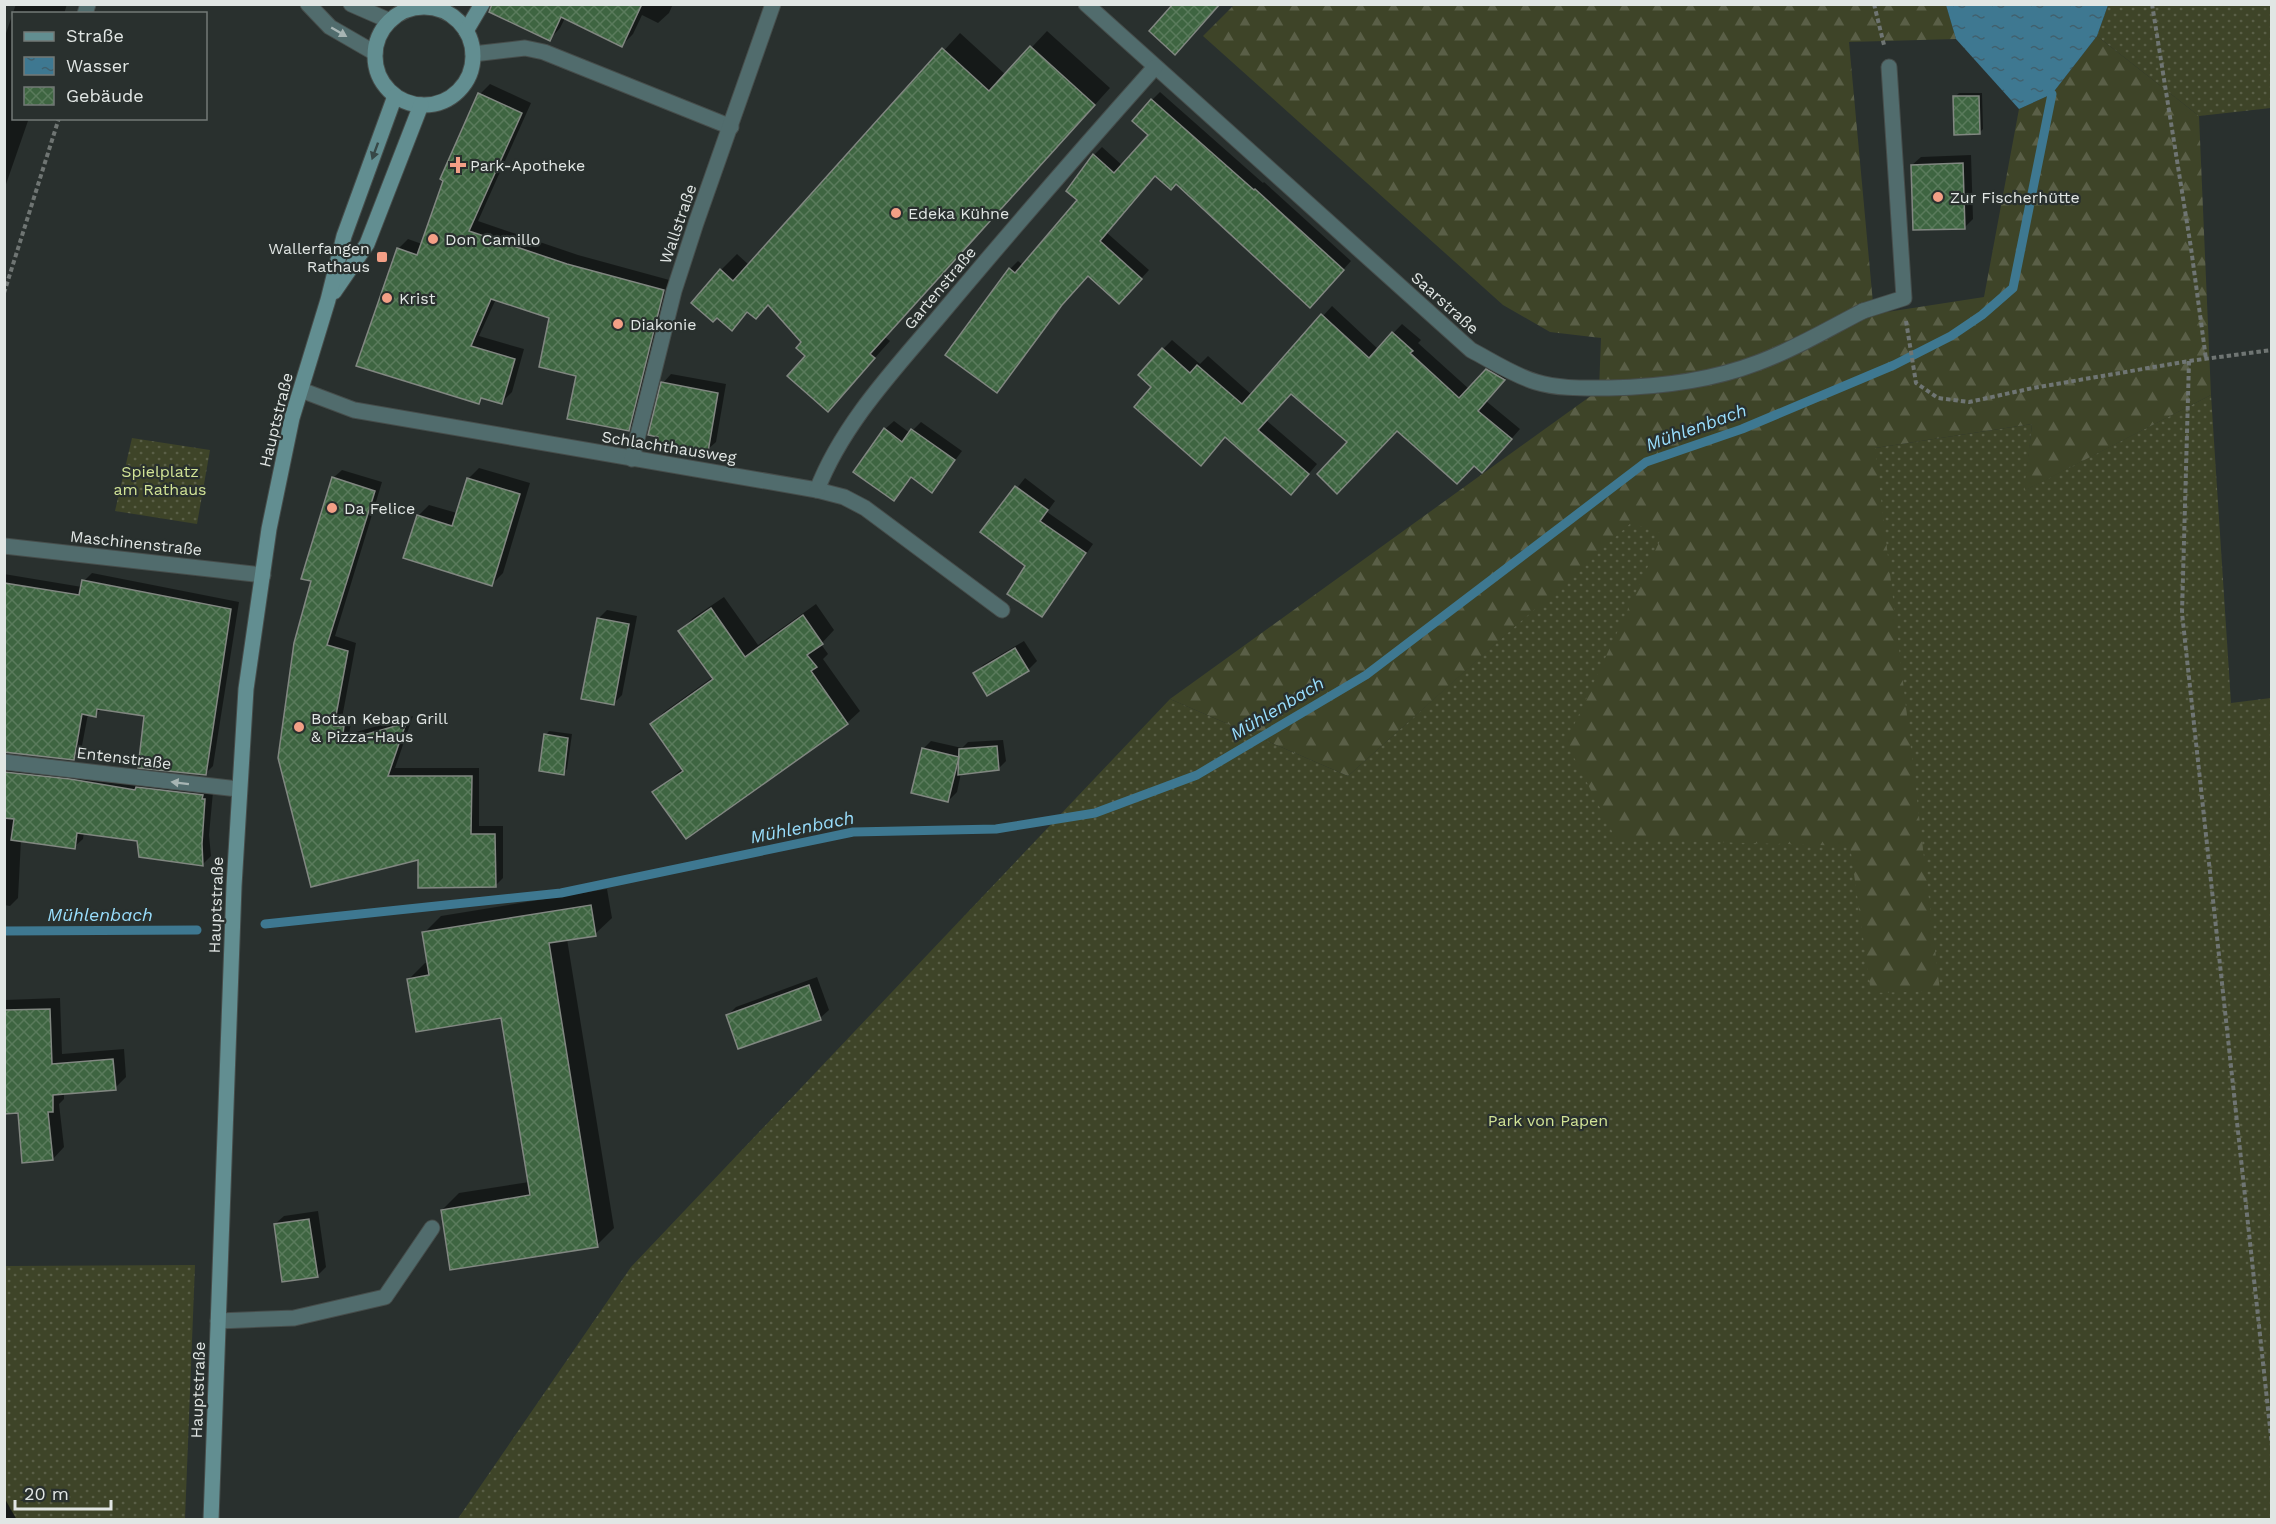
<svg xmlns="http://www.w3.org/2000/svg" width="2276" height="1524" font-family="'Work Sans',sans-serif">
  <defs>
    <pattern id="grass-dots" width="8" height="8" patternUnits="userSpaceOnUse" patternTransform="scale(1.5)"><rect width="8" height="8" fill="#3e4428"/><path d="M2 2h.1M6 6h.1" fill="none" stroke="#5a5f47" stroke-width="1.8" stroke-linecap="round"/></pattern>
    <pattern id="forest-firs" width="22" height="20" patternUnits="userSpaceOnUse" patternTransform="scale(1.5)"><rect width="22" height="20" fill="#3e4428"/><path d="M5 1l3.5 6h-7zM16 11l3.5 6h-7z" fill="#5a5f47"/></pattern>
    <pattern id="water-ripples" width="26" height="14" patternUnits="userSpaceOnUse" patternTransform="scale(1.5)"><rect width="26" height="14" fill="#3e7891"/><path d="M2 4q2-2 4 0t4 0M15 11q2-2 4 0t4 0" fill="none" stroke="#41616e"/></pattern>
    <pattern id="building-cross-hatch" width="8" height="8" patternUnits="userSpaceOnUse" patternTransform="scale(1.5)"><rect width="8" height="8" fill="#3e6541"/><path d="M0 0l8 8M0 8l8-8" fill="none" stroke="#5a7b5c"/></pattern>
  </defs>
  <rect width="100%" height="100%" fill="#29302e"/>
  <g fill="url(#grass-dots)">
    <path d="M 2108,5 L 2271,5 L 2271,108 L 2199,116 L 2097,36 Z"/>
    <path d="M 2211,395 L 2231,703 L 2271,698 L 2271,1519 L 457,1520 L 631,1267 L 1170,699 L 1348,776 L 1631,522 L 1875,448 L 2032,424 L 2025,490 Z"/>
    <path d="M 132,438 L 210,450 L 197,524 L 115,511 Z"/>
    <path d="M 195,1265 L 185,1519 L 16,1519 L 4,1498 L 5,1266 Z"/>
  </g>
  <path fill="url(#forest-firs)" d="M 1234,5 L 1946,5 L 1956,39 L 1849,42 L 1874,314 L 1984,297 L 2019,109 L 2052,94 L 2097,36 L 2199,116 L 2211,395 L 2024,491 L 2032,424 L 1875,448 L 1940,991 L 1871,993 L 1850,846 L 1616,839 L 1566,742 L 1663,534 L 1631,523 L 1348,776 L 1170,699 L 1599,390 L 1601,338 L 1550,332 L 1503,305 L 1203,36 Z"/>
  <path fill="url(#water-ripples)" d="M 1946,5 L 1946,4 L 2108,5 L 2097,36 L 2052,94 L 2019,109 L 1956,39 Z"/>
  <g fill="#0007">
    <path d="M 16,4 L 67,4 L 64,14 L 14,14 L 14,118 L 29,118 L 4,190 L 4,39 Z"/>
    <path d="M 501,4 L 673,4 L 669,13 L 658,23 L 642,15 L 633,34 L 622,45 L 565,18 L 560,28 L 550,39 Z"/>
    <path d="M 1047,31 L 1110,88 L 885,337 L 890,341 L 828,410 L 803,341 L 769,304 L 756,317 L 749,311 L 732,329 L 721,270 L 737,254 L 749,265 L 960,33 L 1006,75 Z"/>
    <path d="M 490,84 L 531,103 L 478,221 L 578,255 L 673,281 L 638,420 L 628,430 L 551,317 L 496,299 L 479,336 L 524,349 L 512,392 L 502,402 L 484,397 L 479,402 L 398,249 L 408,239 L 422,244 L 480,94 Z"/>
    <path d="M 1160,92 L 1263,183 L 1264,182 L 1351,261 L 1318,298 L 1176,182 L 1156,175 L 1106,232 L 1149,270 L 1127,294 L 1088,274 L 1070,295 L 997,391 L 1010,269 L 1018,261 L 1023,265 L 1079,200 L 1094,155 L 1102,147 L 1123,166 L 1150,135 L 1152,100 Z"/>
    <path d="M 1959,93 L 1982,93 L 1983,129 L 1979,133 L 1955,97 Z"/>
    <path d="M 1971,155 L 1973,219 L 1965,227 L 1912,165 L 1921,157 Z"/>
    <path d="M 1332,306 L 1378,349 L 1402,324 L 1421,340 L 1418,343 L 1469,389 L 1496,361 L 1513,370 L 1486,401 L 1520,429 L 1491,462 L 1474,464 L 1397,429 L 1291,392 L 1266,420 L 1317,464 L 1300,484 L 1226,436 L 1210,455 L 1153,387 L 1163,349 L 1172,340 L 1200,364 L 1208,356 L 1252,395 Z"/>
    <path d="M 671,374 L 726,384 L 716,442 L 707,450 L 663,383 Z"/>
    <path d="M 894,421 L 910,433 L 921,422 L 962,451 L 932,491 L 912,477 L 894,499 L 885,429 Z"/>
    <path d="M 479,468 L 530,483 L 503,573 L 492,584 L 418,516 L 429,505 L 457,513 L 468,479 Z"/>
    <path d="M 342,470 L 382,482 L 335,636 L 356,643 L 342,718 L 352,718 L 349,734 L 413,716 L 395,768 L 479,768 L 479,826 L 503,826 L 503,878 L 495,886 L 419,858 L 312,885 L 313,580 L 333,478 Z"/>
    <path d="M 1025,478 L 1055,501 L 1047,512 L 1093,544 L 1053,602 L 1044,611 L 1028,566 L 982,532 Z"/>
    <path d="M 92,573 L 239,602 L 213,766 L 205,774 L 146,714 L 102,708 L 95,715 L 88,714 L 81,751 L 73,759 L 4,751 L 4,574 L 82,587 L 84,581 Z"/>
    <path d="M 724,597 L 758,645 L 816,604 L 834,630 L 821,644 L 828,654 L 823,659 L 860,711 L 847,723 L 654,792 L 683,768 L 652,724 L 664,712 L 713,677 L 680,631 L 693,618 Z"/>
    <path d="M 607,610 L 637,616 L 622,695 L 614,703 L 598,619 Z"/>
    <path d="M 1024,641 L 1037,661 L 1028,670 L 975,674 L 983,665 Z"/>
    <path d="M 549,731 L 572,734 L 567,769 L 563,773 L 546,735 Z"/>
    <path d="M 1003,740 L 1006,761 L 999,768 L 961,773 L 957,792 L 948,801 L 923,749 L 931,741 L 962,748 L 968,742 Z"/>
    <path d="M 4,759 L 213,792 L 209,835 L 211,856 L 203,864 L 138,839 L 84,832 L 83,839 L 74,847 L 21,840 L 18,898 L 10,906 L 4,905 Z"/>
    <path d="M 607,889 L 612,918 L 595,934 L 567,939 L 614,1228 L 597,1245 L 442,1210 L 459,1193 L 529,1182 L 502,1016 L 409,979 L 425,963 L 429,962 L 424,933 L 441,916 Z"/>
    <path d="M 817,977 L 829,1010 L 820,1018 L 728,1015 L 736,1007 Z"/>
    <path d="M 60,998 L 62,1054 L 124,1049 L 126,1077 L 115,1088 L 64,1092 L 64,1099 L 59,1104 L 64,1147 L 53,1159 L 19,1112 L 4,1112 L 4,1000 Z"/>
    <path d="M 318,1211 L 326,1267 L 317,1276 L 275,1224 L 284,1216 Z"/>
    <path d="M 4,1497 L 17,1520 L 4,1520 Z"/>
  </g>
  <g fill="none" stroke-linecap="round" stroke-linejoin="round">
    <g stroke="#3e7891" stroke-width="9">
      <path d="M 265,924 L 561,893 L 853,832 L 996,829 L 1095,813 L 1197,775 L 1366,675 L 1646,462 L 1742,429 L 1894,365 L 1951,336 L 1982,315 L 2013,288 L 2052,94"/>
      <path d="M 4,931 L 197,930"/>
    </g>
  </g>
  <g fill="url(#building-cross-hatch)" stroke="#818781" stroke-width="1.5">
    <path d="M 492,4 L 642,4 L 622,47 L 561,17 L 550,41 L 489,12 Z"/>
    <path d="M 1173,4 L 1220,4 L 1175,55 L 1149,31 Z"/>
    <path d="M 1030,46 L 1095,105 L 870,354 L 875,358 L 828,412 L 787,376 L 805,356 L 796,348 L 801,342 L 768,305 L 756,319 L 747,312 L 732,331 L 717,318 L 713,322 L 691,303 L 720,269 L 733,281 L 942,48 L 989,91 Z"/>
    <path d="M 478,93 L 522,113 L 469,231 L 567,264 L 664,290 L 629,431 L 567,419 L 576,376 L 539,367 L 549,318 L 491,299 L 471,346 L 515,359 L 502,404 L 481,398 L 479,404 L 356,366 L 397,248 L 417,255 L 443,181 L 440,179 Z"/>
    <path d="M 1953,96 L 1979,96 L 1980,134 L 1954,135 Z"/>
    <path d="M 1151,99 L 1254,190 L 1255,189 L 1344,270 L 1310,308 L 1176,184 L 1171,190 L 1155,176 L 1100,241 L 1142,279 L 1119,304 L 1088,276 L 1062,305 L 997,393 L 945,355 L 1009,268 L 1015,273 L 1077,200 L 1066,191 L 1093,154 L 1114,173 L 1148,135 L 1132,121 Z"/>
    <path d="M 1963,163 L 1965,229 L 1913,230 L 1911,165 Z"/>
    <path d="M 1321,314 L 1369,358 L 1392,332 L 1413,351 L 1410,353 L 1459,398 L 1486,369 L 1505,380 L 1478,411 L 1512,439 L 1482,473 L 1474,466 L 1457,484 L 1397,431 L 1337,494 L 1317,474 L 1347,442 L 1291,394 L 1258,430 L 1309,474 L 1291,495 L 1225,437 L 1201,466 L 1134,407 L 1151,387 L 1138,375 L 1162,348 L 1190,373 L 1197,365 L 1242,404 Z"/>
    <path d="M 661,382 L 718,393 L 708,452 L 657,443 L 658,437 L 648,435 Z"/>
    <path d="M 884,428 L 902,442 L 911,429 L 955,460 L 932,493 L 911,477 L 894,501 L 853,472 Z"/>
    <path d="M 332,477 L 375,491 L 327,645 L 348,651 L 334,726 L 344,726 L 342,741 L 406,723 L 388,776 L 472,776 L 471,834 L 495,834 L 496,887 L 418,888 L 418,860 L 311,887 L 278,758 L 294,643 L 311,581 L 301,579 Z"/>
    <path d="M 467,478 L 520,494 L 492,586 L 403,558 L 417,515 L 452,526 Z"/>
    <path d="M 1015,486 L 1048,510 L 1040,521 L 1086,553 L 1042,617 L 1007,594 L 1025,566 L 980,532 Z"/>
    <path d="M 82,580 L 231,609 L 206,775 L 138,768 L 144,716 L 97,709 L 96,717 L 82,714 L 74,760 L 4,752 L 4,583 L 79,595 Z"/>
    <path d="M 711,608 L 745,657 L 803,615 L 823,644 L 807,655 L 817,667 L 811,671 L 848,724 L 686,839 L 652,792 L 683,771 L 650,724 L 713,679 L 678,631 Z"/>
    <path d="M 597,618 L 629,624 L 614,705 L 581,699 Z"/>
    <path d="M 1015,648 L 1029,671 L 987,696 L 973,673 Z"/>
    <path d="M 544,734 L 568,738 L 564,775 L 539,771 Z"/>
    <path d="M 997,746 L 999,770 L 958,775 L 959,749 Z"/>
    <path d="M 922,748 L 959,757 L 948,802 L 911,793 Z"/>
    <path d="M 4,772 L 70,779 L 135,790 L 136,787 L 203,795 L 202,799 L 205,799 L 202,844 L 203,866 L 139,857 L 137,841 L 77,833 L 75,849 L 11,840 L 14,819 L 4,818 Z"/>
    <path d="M 591,905 L 596,936 L 549,943 L 598,1247 L 450,1270 L 441,1210 L 530,1195 L 501,1018 L 416,1032 L 407,979 L 429,975 L 422,932 Z"/>
    <path d="M 809,985 L 821,1020 L 738,1049 L 726,1015 Z"/>
    <path d="M 50,1009 L 52,1064 L 113,1059 L 116,1090 L 53,1095 L 53,1112 L 48,1112 L 53,1160 L 22,1163 L 18,1113 L 4,1114 L 4,1010 Z"/>
    <path d="M 309,1219 L 318,1277 L 282,1282 L 274,1224 Z"/>
  </g>
  <g fill="none" stroke-linecap="round" stroke-linejoin="round">
    <defs>
      <g id="service">
        <path d="M 85,14 L 88,4"/>
        <path d="M 1863,311 L 1904,298 L 1889,67"/>
        <path d="M 4,762 L 238,789"/>
        <path d="M 218,1321 L 294,1318 L 385,1297 L 432,1228"/>
      </g>
      <g id="minor">
        <path d="M 308,4 L 330,27 L 375,53"/>
        <path d="M 351,4 L 390,21"/>
        <path d="M 1086,4 L 1471,350 C 1492,361 1513,375 1536,382 C 1559,389 1585,388 1609,388 C 1659,387 1710,381 1757,363 C 1793,350 1828,329 1863,311"/>
        <path d="M 473,54 L 525,48 L 544,52 L 731,127"/>
        <path d="M 301,390 L 354,410 L 817,490 L 844,497 L 865,508 L 1002,610"/>
        <path d="M 632,459 L 674,291 L 696,223 L 773,4"/>
        <path d="M 817,490 C 842,425 893,371 937,319 C 1008,234 1081,150 1155,67"/>
        <path d="M 4,546 L 263,575"/>
      </g>
      <g id="secondary">
        <circle cx="424" cy="56" r="49"/>
        <path d="M 466,31 L 482,4"/>
        <path d="M 334,292 L 367,244 L 421,105"/>
        <path d="M 211,1520 L 234,886 L 246,689 L 269,529 L 292,418 L 328,300 L 344,236 L 395,96"/>
      </g>
    </defs>
    <use href="#service" stroke="#464d4b" stroke-width="17"/>
    <use href="#minor" stroke="#464d4b" stroke-width="17"/>
    <use href="#secondary" stroke="#464d4b" stroke-width="17"/>
    <g stroke="#6f7573" stroke-width="4" stroke-dasharray="4.5 3" stroke-linecap="butt">
      <path d="M 1874,4 L 1884,45"/>
      <path d="M 2152,4 L 2191,248 L 2206,359"/>
      <path d="M 4,293 L 59,118"/>
      <path d="M 1906,321 L 1916,383 L 1938,398 L 1969,402 L 2033,388 L 2189,361 L 2272,350"/>
      <path d="M 2189,361 L 2182,613 L 2272,1446"/>
    </g>
    <use href="#service" stroke="#516c6d" stroke-width="15"/>
    <use href="#minor" stroke="#516c6d" stroke-width="15"/>
    <use href="#secondary" stroke="#628e91" stroke-width="15"/>
  </g>
  <defs><path id="oneway-solid" d="M-6-.8H1V-3.2L6.5 0L1 3.2V.8H-6Z" transform="scale(1.5)"/></defs>
  <g fill="#a7b5b4">
    <use href="#oneway-solid" transform="translate(339 32) rotate(30)"/>
    <use href="#oneway-solid" transform="translate(180 783) rotate(-173)"/>
  </g>
  <use fill="#374847" href="#oneway-solid" transform="translate(375 151) rotate(110)"/>
  <g fill="#f39f86" stroke="#29302e" stroke-width="2">
    <path d="M455 156h6v6h6v6h-6v6h-6v-6h-6v-6h6z"/>
    <circle cx="1938" cy="197" r="6"/>
    <circle cx="896" cy="213" r="6"/>
    <circle cx="433" cy="239" r="6"/>
    <rect x="376" y="251" width="12" height="12" rx="3"/>
    <circle cx="387" cy="298" r="6"/>
    <circle cx="618" cy="324" r="6"/>
    <circle cx="332" cy="508" r="6"/>
    <circle cx="299" cy="727" r="6"/>
  </g>
  <g text-anchor="middle" dominant-baseline="central" stroke-width="4.5" stroke-linejoin="round" paint-order="stroke">
    <g font-size="16" fill="#e1e6e4" stroke="#29302e" text-anchor="start">
      <text x="470" y="165">Park-Apotheke</text>
      <text x="1950" y="197">Zur Fischerhütte</text>
      <text x="908" y="213">Edeka Kühne</text>
      <text x="445" y="239">Don Camillo</text>
      <text x="370" y="248" text-anchor="end">Wallerfangen<tspan x="370" dy="18">Rathaus</tspan></text>
      <text x="399" y="298">Krist</text>
      <text x="630" y="324">Diakonie</text>
      <text x="344" y="508">Da Felice</text>
      <text x="311" y="718">Botan Kebap Grill<tspan x="311" dy="18">&amp; Pizza-Haus</tspan></text>
    </g>
    <g font-size="16" fill="#e1e6e4" stroke="#29302e">
      <text transform="translate(678 224) rotate(-71)">Wallstraße</text>
      <text transform="translate(940 288) rotate(-50)">Gartenstraße</text>
      <text transform="translate(1445 303) rotate(42)">Saarstraße</text>
      <text transform="translate(276 420) rotate(-76)">Hauptstraße</text>
      <text transform="translate(669 447) rotate(9)">Schlachthausweg</text>
      <text transform="translate(136 543) rotate(6)">Maschinenstraße</text>
      <text transform="translate(124 758) rotate(7)">Entenstraße</text>
      <text transform="translate(216 905) rotate(-88)">Hauptstraße</text>
      <text transform="translate(198 1390) rotate(-88)">Hauptstraße</text>
    </g>
    <g font-size="16" fill="#d1e396" stroke="#29302e">
      <text x="160" y="471">Spielplatz<tspan x="160" dy="18">am Rathaus</tspan></text>
      <text x="1548" y="1120">Park von Papen</text>
    </g>
    <g font-size="18" font-style="italic" fill="#99defd" stroke="#29302e">
      <text transform="translate(1696 427) rotate(-20)">Mühlenbach</text>
      <text transform="translate(1277 708) rotate(-31)">Mühlenbach</text>
      <text transform="translate(802 827) rotate(-11)">Mühlenbach</text>
      <text x="100" y="914">Mühlenbach</text>
    </g>
  </g>
  <rect width="2276" height="1524" fill="none" stroke="#e1e6e4" stroke-width="12"/>
  <rect x="12" y="12" width="195" height="108" fill="#29302e" stroke="#737977" stroke-width="1.5"/>
  <rect x="24" y="32" width="30" height="9" fill="#628e91" stroke="#737977" stroke-width="1.5"/>
  <text x="66" y="42" font-size="18" fill="#e1e6e4">Straße</text>
  <rect x="24" y="57" width="30" height="18" fill="url(#water-ripples)" stroke="#737977" stroke-width="1.5"/>
  <text x="66" y="72" font-size="18" fill="#e1e6e4">Wasser</text>
  <rect x="24" y="87" width="30" height="18" fill="url(#building-cross-hatch)" stroke="#737977" stroke-width="1.5"/>
  <text x="66" y="102" font-size="18" fill="#e1e6e4">Gebäude</text>
  <path d="M15 1500v9h96v-9" fill="none" stroke="#e1e6e4" stroke-width="3"/>
  <text x="24" y="1500" font-size="18" fill="#e1e6e4" stroke="#29302e" stroke-width="4.5" paint-order="stroke">20 m</text>
</svg>
